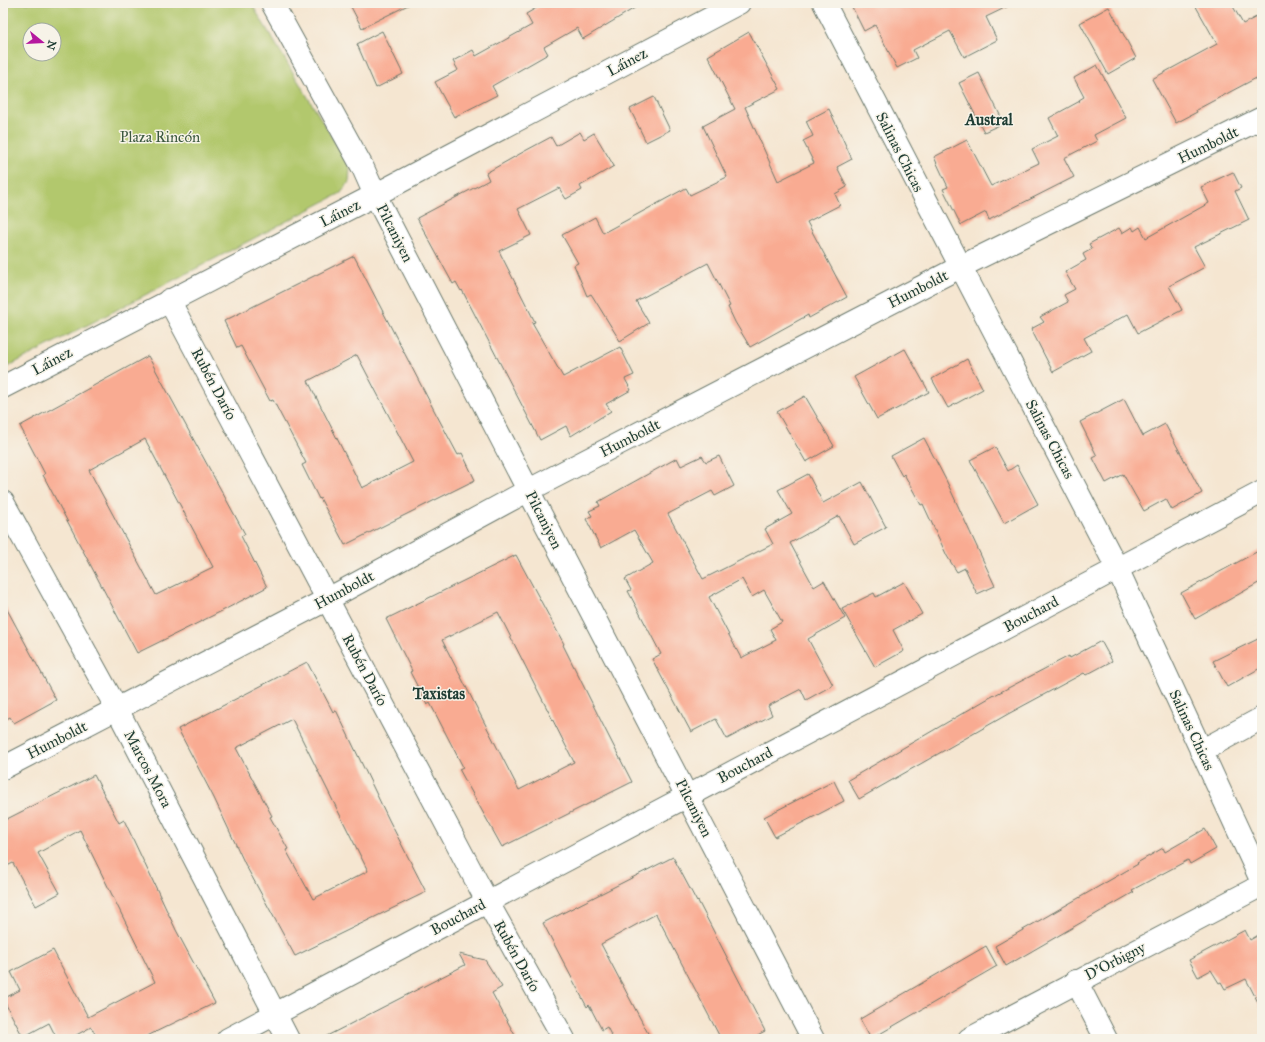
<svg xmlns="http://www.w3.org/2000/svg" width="1265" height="1042" font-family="'IM FELL Great Primer',serif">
  <rect width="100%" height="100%" fill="#f7f3e8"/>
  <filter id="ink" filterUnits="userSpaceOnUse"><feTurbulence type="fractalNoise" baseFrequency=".025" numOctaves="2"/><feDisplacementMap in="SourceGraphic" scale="8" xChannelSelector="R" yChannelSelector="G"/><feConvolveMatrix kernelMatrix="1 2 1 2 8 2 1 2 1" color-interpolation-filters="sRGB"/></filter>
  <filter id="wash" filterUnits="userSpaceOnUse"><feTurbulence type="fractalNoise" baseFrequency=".012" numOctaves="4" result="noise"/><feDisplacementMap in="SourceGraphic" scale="16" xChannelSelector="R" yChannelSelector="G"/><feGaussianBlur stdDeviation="0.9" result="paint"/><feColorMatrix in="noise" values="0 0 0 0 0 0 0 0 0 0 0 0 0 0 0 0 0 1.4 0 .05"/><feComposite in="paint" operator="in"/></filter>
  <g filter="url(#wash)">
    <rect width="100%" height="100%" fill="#f5e6d1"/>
    <path fill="#b2c86d" stroke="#688250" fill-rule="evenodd" d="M 3,3 L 251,3 L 350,167 L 349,182 L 341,193 L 3,369 ZM 30,30 L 54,30 L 54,54 L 30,54 Z"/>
    <g id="blocks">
      <g fill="#f9ab92" fill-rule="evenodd">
        <path d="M 349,3 L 412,3 L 362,28 Z"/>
        <path d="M 545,3 L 643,3 L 583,39 L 577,28 L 544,47 L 548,54 L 492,86 L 497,95 L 454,117 L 435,82 L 458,70 L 453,61 L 473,50 L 476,56 L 532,25 L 526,14 Z"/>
        <path d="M 850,3 L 1015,3 L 986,17 L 997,40 L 964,57 L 950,31 L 913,50 L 917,58 L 897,68 L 875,25 L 864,31 Z"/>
        <path d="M 1194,3 L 1231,3 L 1243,24 L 1262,14 L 1262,75 L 1196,110 L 1197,112 L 1176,123 L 1152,79 L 1217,44 Z"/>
        <path d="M 1109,7 L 1136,58 L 1108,74 L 1080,23 Z"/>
        <path d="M 382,31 L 403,74 L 376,88 L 357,44 Z"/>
        <path d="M 749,32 L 780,89 L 745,107 L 778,181 L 814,163 L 803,141 L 813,136 L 806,121 L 829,109 L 852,159 L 837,167 L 847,187 L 835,194 L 840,205 L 807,222 L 847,297 L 809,318 L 808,315 L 750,347 L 735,322 L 728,307 L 730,306 L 708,263 L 636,301 L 649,323 L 620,341 L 593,297 L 591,294 L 587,296 L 574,265 L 578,263 L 562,235 L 595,217 L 603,233 L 686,188 L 690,195 L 727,177 L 703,126 L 735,109 L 708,56 Z"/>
        <path d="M 1097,65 L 1126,118 L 1094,135 L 1097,141 L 1064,158 L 1074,177 L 989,220 L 986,212 L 961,225 L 943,189 L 948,187 L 934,157 L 967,140 L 991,186 L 1039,163 L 1032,149 L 1058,136 L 1049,118 L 1080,101 L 1079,100 L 1084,97 L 1074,78 Z"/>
        <path d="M 979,73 L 1004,123 L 984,132 L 959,83 Z"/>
        <path d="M 654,97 L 670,130 L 646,142 L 630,109 Z"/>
        <path d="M 580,132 L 584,139 L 594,133 L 614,166 L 580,186 L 582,190 L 566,199 L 559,188 L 518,209 L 531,235 L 499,251 L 535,322 L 532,323 L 563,377 L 620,347 L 634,375 L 625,379 L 631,390 L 606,404 L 611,411 L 571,436 L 566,426 L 540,440 L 462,290 L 461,291 L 456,282 L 453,284 L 417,218 L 489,180 L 486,173 L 525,151 L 551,137 L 556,146 Z"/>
        <path d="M 1233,172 L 1241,188 L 1235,191 L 1249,220 L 1194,247 L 1205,267 L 1169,286 L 1182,310 L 1138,333 L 1128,314 L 1084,338 L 1091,351 L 1053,372 L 1031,329 L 1044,322 L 1040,317 L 1068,302 L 1064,295 L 1075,289 L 1065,272 L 1086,260 L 1083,254 L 1092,249 L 1089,244 L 1119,228 L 1122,233 L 1132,227 L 1134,231 L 1140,227 L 1146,238 L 1209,203 L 1201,187 Z"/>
        <path d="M 354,256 L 435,412 L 458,455 L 462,453 L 475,480 L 345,545 L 320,498 L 319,499 L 302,465 L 306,463 L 273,400 L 270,401 L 241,346 L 237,348 L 224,321 ZM 357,355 L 413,462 L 362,488 L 308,381 Z"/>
        <path d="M 905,349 L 929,392 L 877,419 L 854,377 Z"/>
        <path d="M 148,356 L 245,534 L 241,536 L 267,587 L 224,610 L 137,653 L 43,475 L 45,474 L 20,426 ZM 145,439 L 213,567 L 156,595 L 89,470 Z"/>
        <path d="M 967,359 L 983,389 L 948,408 L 932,379 Z"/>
        <path d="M 805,396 L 834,446 L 806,462 L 777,412 Z"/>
        <path d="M 1124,399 L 1143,436 L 1165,424 L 1202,493 L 1172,510 L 1166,499 L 1144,511 L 1123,474 L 1106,483 L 1093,458 L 1097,456 L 1080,422 Z"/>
        <path d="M 924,438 L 946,480 L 995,586 L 977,594 L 965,568 L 957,572 L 947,556 L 923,504 L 921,505 L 904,474 L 902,476 L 891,456 Z"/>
        <path d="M 995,447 L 1008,471 L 1017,465 L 1038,504 L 1004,523 L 970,460 Z"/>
        <path d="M 702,456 L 706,462 L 719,456 L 734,486 L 715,496 L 712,491 L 668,514 L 703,579 L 773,544 L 765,529 L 792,514 L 778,490 L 808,474 L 823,503 L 862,482 L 886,527 L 854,544 L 839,516 L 790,543 L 814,587 L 824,581 L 845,618 L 808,639 L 833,685 L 806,700 L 801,689 L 768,706 L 772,715 L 727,739 L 716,719 L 691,732 L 652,659 L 661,654 L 628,591 L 631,590 L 625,579 L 653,563 L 634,530 L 601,548 L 586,519 L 592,516 L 589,511 L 600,506 L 598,502 L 621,489 L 677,458 L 681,466 ZM 742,579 L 752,597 L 764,590 L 782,622 L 770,629 L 776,640 L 741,658 L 709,597 Z"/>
        <path d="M 1262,549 L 1262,581 L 1195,619 L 1181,593 Z"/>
        <path d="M 516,555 L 564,644 L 563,645 L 606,731 L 632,782 L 502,847 L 459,769 L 463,767 L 430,703 L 427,705 L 410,672 L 412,671 L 386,619 ZM 498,612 L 574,762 L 519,790 L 442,640 Z"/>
        <path d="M 904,582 L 922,614 L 893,630 L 904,651 L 875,667 L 842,609 L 874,593 L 876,597 Z"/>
        <path d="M 3,602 L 56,700 L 14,723 L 10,717 L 3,721 Z"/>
        <path d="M 1262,637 L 1262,667 L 1227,687 L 1213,661 Z"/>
        <path d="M 1101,641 L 1112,661 L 1086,675 L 1084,673 L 1008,714 L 859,799 L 848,780 L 989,698 L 1069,656 L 1070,658 Z"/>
        <path d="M 307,662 L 333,712 L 336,710 L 389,820 L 426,892 L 295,956 L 245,864 L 214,798 L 178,729 ZM 292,719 L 368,871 L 313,899 L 286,850 L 288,849 L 270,817 L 272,816 L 236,748 Z"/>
        <path d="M 94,775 L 119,823 L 124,820 L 176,930 L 215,1003 L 141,1039 L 98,1039 L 91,1027 L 69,1039 L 57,1039 L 49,1023 L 23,1037 L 3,999 L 20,990 L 11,972 L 53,950 L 88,1017 L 155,982 L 80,830 L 38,853 L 60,893 L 36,906 L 13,863 L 3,868 L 3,821 Z"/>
        <path d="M 834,781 L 844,801 L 775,837 L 764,817 Z"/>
        <path d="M 1205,829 L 1216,849 L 1190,864 L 1188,860 L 1132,890 L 1134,892 L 1006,966 L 995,946 L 1138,864 L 1137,863 L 1163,848 L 1165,852 Z"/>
        <path d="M 673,857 L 697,902 L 698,901 L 765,1031 L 750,1039 L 721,1039 L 656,914 L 601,944 L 651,1039 L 613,1039 L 607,1027 L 602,1030 L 589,1005 L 587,1007 L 543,923 Z"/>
        <path d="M 1245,930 L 1250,940 L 1262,933 L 1262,1010 L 1246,979 L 1225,989 L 1221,982 L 1219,983 L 1211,970 L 1198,977 L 1189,960 Z"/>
        <path d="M 986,946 L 997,966 L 871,1039 L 860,1019 Z"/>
        <path d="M 459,954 L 485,960 L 502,987 L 492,993 L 517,1039 L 321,1039 L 465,965 Z"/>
      </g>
    </g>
  </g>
  <g filter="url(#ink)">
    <use href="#blocks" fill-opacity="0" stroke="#6a786b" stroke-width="1"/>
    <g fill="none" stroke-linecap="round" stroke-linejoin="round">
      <defs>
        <g id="street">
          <path d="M 272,3 L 363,168 L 375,195 L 813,1039"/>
          <path d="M 824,3 L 1117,568 L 1262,882"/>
          <path d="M 169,300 L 487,901 L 564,1039"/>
          <path d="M 3,387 L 375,195 L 739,3"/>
          <path d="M 3,502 L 117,709 L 288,1039"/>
          <path d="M 1201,751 L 1262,718"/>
          <path d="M 3,768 L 328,599 L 529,490 L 960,267 L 1262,118"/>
          <path d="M 1076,981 L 1106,1039"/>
          <path d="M 228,1039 L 1262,492"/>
          <path d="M 969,1039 L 1262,885"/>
        </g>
      </defs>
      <use href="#street" stroke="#6a786b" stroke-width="24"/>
      <use href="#street" stroke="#fff" stroke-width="22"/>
    </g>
  </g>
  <g text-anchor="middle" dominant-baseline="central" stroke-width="3" stroke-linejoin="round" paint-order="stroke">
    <g font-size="15" fill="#1f3d34" stroke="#f7f3e8">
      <text transform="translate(627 62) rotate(-28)">Láinez</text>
      <text transform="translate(1208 145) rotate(-26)">Humboldt</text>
      <text transform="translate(900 152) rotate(63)">Salinas Chicas</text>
      <text transform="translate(340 213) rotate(-27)">Láinez</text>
      <text transform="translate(395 233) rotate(63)">Pilcaniyen</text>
      <text transform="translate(918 289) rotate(-27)">Humboldt</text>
      <text transform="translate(52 361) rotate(-28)">Láinez</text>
      <text transform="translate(214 384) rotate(62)">Rubén Darío</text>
      <text transform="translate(630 438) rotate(-27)">Humboldt</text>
      <text transform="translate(1050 439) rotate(62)">Salinas Chicas</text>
      <text transform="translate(544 520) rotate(63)">Pilcaniyen</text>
      <text transform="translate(344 590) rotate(-28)">Humboldt</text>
      <text transform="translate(1031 614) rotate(-28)">Bouchard</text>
      <text transform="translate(365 670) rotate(62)">Rubén Darío</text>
      <text transform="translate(1192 730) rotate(65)">Salinas Chicas</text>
      <text transform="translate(57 740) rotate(-27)">Humboldt</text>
      <text transform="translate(745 765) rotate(-28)">Bouchard</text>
      <text transform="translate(148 769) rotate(62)">Marcos Mora</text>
      <text transform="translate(694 808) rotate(63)">Pilcaniyen</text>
      <text transform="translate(458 917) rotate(-28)">Bouchard</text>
      <text transform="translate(517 956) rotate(61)">Rubén Darío</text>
      <text transform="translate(1115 961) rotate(-27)">D'Orbigny</text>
    </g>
    <g font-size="15" fill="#3c593f" stroke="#f7f3e8">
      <text x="160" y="137">Plaza Rincón</text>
    </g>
    <g font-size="16" font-weight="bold" fill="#1f3d34" stroke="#f7f3e8">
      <text x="989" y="119">Austral</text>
      <text x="439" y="693">Taxistas</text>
    </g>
  </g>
  <rect width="1265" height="1042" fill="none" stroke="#f7f3e8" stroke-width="16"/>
  <g transform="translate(42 42) rotate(108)"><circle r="19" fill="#f7f3e8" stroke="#a1aaa0"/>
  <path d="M0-3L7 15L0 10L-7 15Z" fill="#b5179e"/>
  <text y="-6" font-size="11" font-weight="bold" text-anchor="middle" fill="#1f3d34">N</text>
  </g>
</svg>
